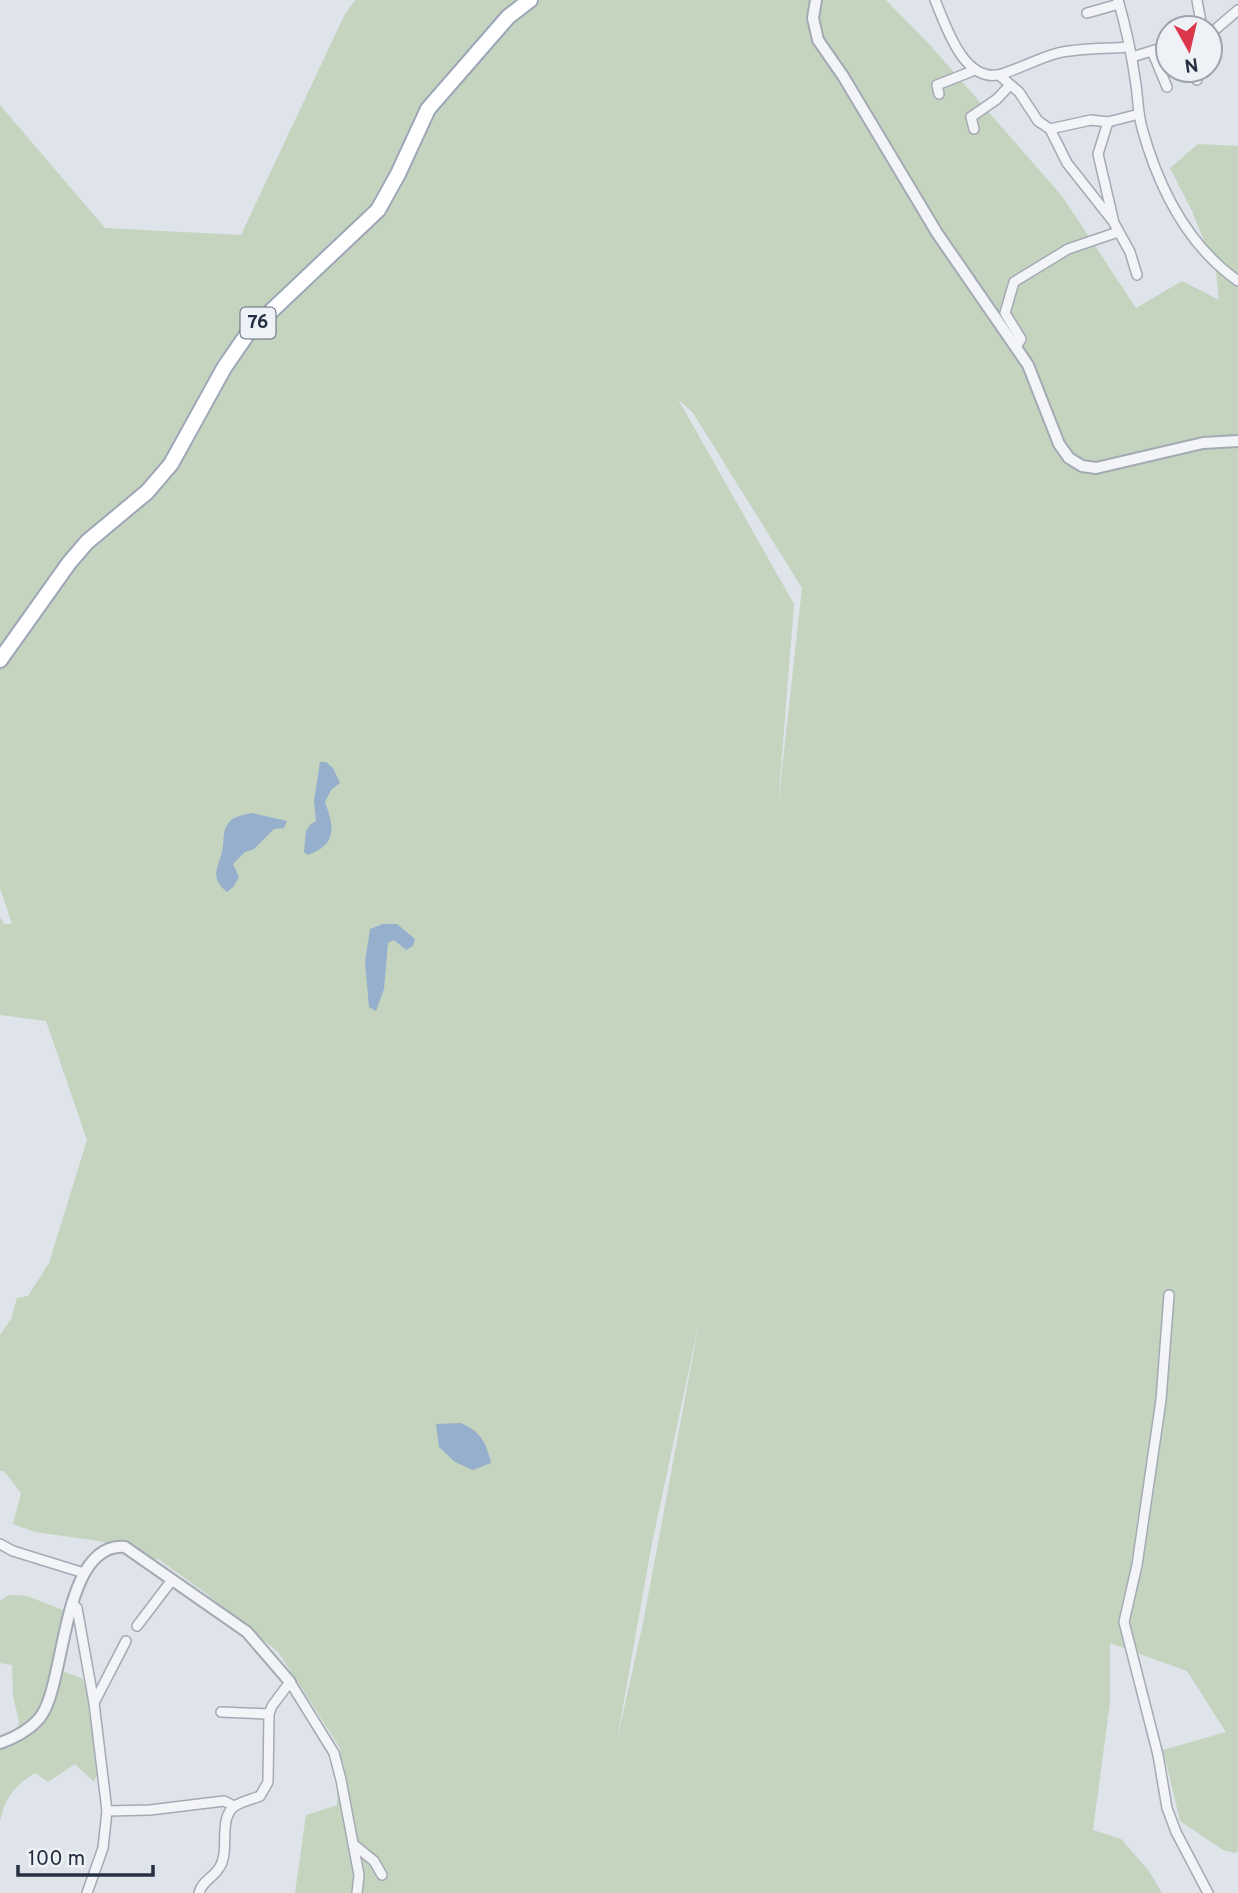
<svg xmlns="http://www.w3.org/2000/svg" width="1238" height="1893" font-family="Overpass,sans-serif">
  <rect width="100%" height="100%" fill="#dfe3ea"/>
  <g fill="#c4d4bf" fill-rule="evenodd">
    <path d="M 355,0 L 886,0 L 930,45 L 1062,196 L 1136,308 L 1182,281 L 1219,300 L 1216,271 L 1192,211 L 1170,168 L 1198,144 L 1238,146 L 1238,1851 L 1235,1853 L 1223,1850 L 1180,1821 L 1163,1750 L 1226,1732 L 1187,1671 L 1110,1643 L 1110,1702 L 1093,1830 L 1121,1839 L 1149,1871 L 1162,1893 L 295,1893 L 306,1815 L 337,1805 L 340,1748 L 278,1652 L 204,1592 L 157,1558 L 157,1560 L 99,1541 L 35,1532 L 13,1524 L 21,1493 L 4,1471 L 0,1471 L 0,1335 L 11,1319 L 17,1298 L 28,1296 L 49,1263 L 87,1140 L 46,1021 L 0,1015 L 0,917 L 4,924 L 12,924 L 0,888 L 0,105 L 105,228 L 241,235 L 344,16 ZM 678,399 L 693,413 L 802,588 L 778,806 L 794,604 ZM 700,1318 L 643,1623 L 617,1740 L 651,1548 Z"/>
    <path d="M 9,1595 L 27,1596 L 63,1610 L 60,1670 L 83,1679 L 90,1705 L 98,1772 L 94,1782 L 75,1764 L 48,1782 L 35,1773 C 15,1785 4,1799 0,1822 L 0,1748 L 14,1743 L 19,1721 L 13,1696 L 12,1665 L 0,1663 L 0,1601 Z"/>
  </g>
  <g fill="#96afcd">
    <path d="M 320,762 L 326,762 L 333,768 L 340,783 L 331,790 L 325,802 C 334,827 338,844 308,855 L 304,852 L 306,831 L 310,825 L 316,821 L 314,801 Z"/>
    <path d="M 252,813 L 287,821 L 284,828 L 274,829 L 254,849 L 245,852 L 233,864 L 239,877 L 234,886 L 227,892 C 210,878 217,870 222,852 C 225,840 221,830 231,820 C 237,816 246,814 252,813 Z"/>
    <path d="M 383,924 L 397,924 L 415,939 L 413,946 L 406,950 L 394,940 L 388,943 L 384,989 L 376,1011 L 369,1007 L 365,962 L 370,929 Z"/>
    <path d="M 461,1423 C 481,1432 486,1442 491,1463 L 473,1470 L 455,1462 L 439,1447 L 436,1424 Z"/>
  </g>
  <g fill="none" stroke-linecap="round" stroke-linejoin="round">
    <defs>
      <g id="minor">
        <path d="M 935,0 C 946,26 964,85 1002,74 C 1021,68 1039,58 1058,53 C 1080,48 1106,49 1129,47"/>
        <path d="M 1118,0 C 1126,27 1132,56 1136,85 C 1138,99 1138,114 1142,128 C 1158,186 1187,245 1238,281"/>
        <path d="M 1197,0 L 1202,28"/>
        <path d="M 1087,13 L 1119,4"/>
        <path d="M 1210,34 L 1238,10"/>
        <path d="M 1152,51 L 1167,87"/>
        <path d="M 1132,57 L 1168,46"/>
        <path d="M 1192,70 L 1197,80"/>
        <path d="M 999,75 L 1019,92 L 1038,121 L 1050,129 L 1067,163 L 1112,220"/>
        <path d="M 939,94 L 937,85 L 975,70"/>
        <path d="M 974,129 L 971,117 L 997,99 L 1009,86"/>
        <path d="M 1050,129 L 1091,120 L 1108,122"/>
        <path d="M 1137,275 L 1130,252 L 1114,223 L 1098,154 L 1108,122 L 1139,114"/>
        <path d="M 1016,347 L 1021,339 L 1005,313 L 1014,282 L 1068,249 L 1118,232"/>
        <path d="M 1169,1295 L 1161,1400 L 1137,1565 L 1124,1622 L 1158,1755 L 1167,1808 L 1176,1832 L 1208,1893"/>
        <path d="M 0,1544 L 13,1551 L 84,1573"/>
        <path d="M 72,1603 L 77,1608 L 94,1703 L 126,1641"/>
        <path d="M 137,1626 L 172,1580"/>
        <path d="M 221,1712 L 269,1714"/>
        <path d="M 107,1811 L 150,1810 L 224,1801 L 234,1806"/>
        <path d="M 353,1844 L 374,1861 L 382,1875"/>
        <path d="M 87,1893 L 103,1848 L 107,1811 L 94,1703"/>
        <path d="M 199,1893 C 202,1881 213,1878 219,1868 C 231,1852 217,1818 235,1806 C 242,1801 253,1799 260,1796 L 268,1782 L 269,1714 L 272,1706 L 290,1682 L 334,1753 L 341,1780 L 359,1875 L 357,1893"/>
      </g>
      <g id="tertiary">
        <path d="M 816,0 L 813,18 L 818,40 L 843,76 L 937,233 L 1028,365 L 1059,444 L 1069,458 L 1082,466 L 1096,468 L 1203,443 L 1238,441"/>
        <path d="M 0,1743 C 15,1738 35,1727 43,1713 C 66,1674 63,1542 125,1547 L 247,1632 L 290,1682"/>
      </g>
      <path id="primary" d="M 0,660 L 69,563 L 87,542 L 147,492 L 171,464 L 224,368 L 248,333 L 378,210 L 398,174 L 428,109 L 508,17 L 530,0"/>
    </defs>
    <use href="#minor" stroke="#a4aab4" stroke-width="12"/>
    <use href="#tertiary" stroke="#a4aab4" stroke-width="14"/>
    <use href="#primary" stroke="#9da6b7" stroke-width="18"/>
    <use href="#minor" stroke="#f2f4f7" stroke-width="9"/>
    <use href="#tertiary" stroke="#f2f4f7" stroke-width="10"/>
    <use href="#primary" stroke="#fff" stroke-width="14"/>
  </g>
  <g text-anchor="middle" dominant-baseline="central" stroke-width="7" stroke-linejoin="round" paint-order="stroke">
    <rect fill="#eef2f7" stroke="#626a78" stroke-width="2" x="240.5" y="307.5" width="35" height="31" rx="5"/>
    <g font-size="19" font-weight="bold" fill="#263042">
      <text x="258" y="323">76</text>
    </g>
  </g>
  <g transform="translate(1189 49) rotate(172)"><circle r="33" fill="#eef2f7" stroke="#9ea4af" stroke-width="2"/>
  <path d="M0-5L12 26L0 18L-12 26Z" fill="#db374b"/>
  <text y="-10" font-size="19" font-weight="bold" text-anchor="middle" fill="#263042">N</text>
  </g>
  <path d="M18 1865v10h135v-10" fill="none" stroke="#263042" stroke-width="3.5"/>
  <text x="28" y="1865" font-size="21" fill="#263042" stroke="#eef2f7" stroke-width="5" paint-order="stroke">100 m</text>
</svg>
